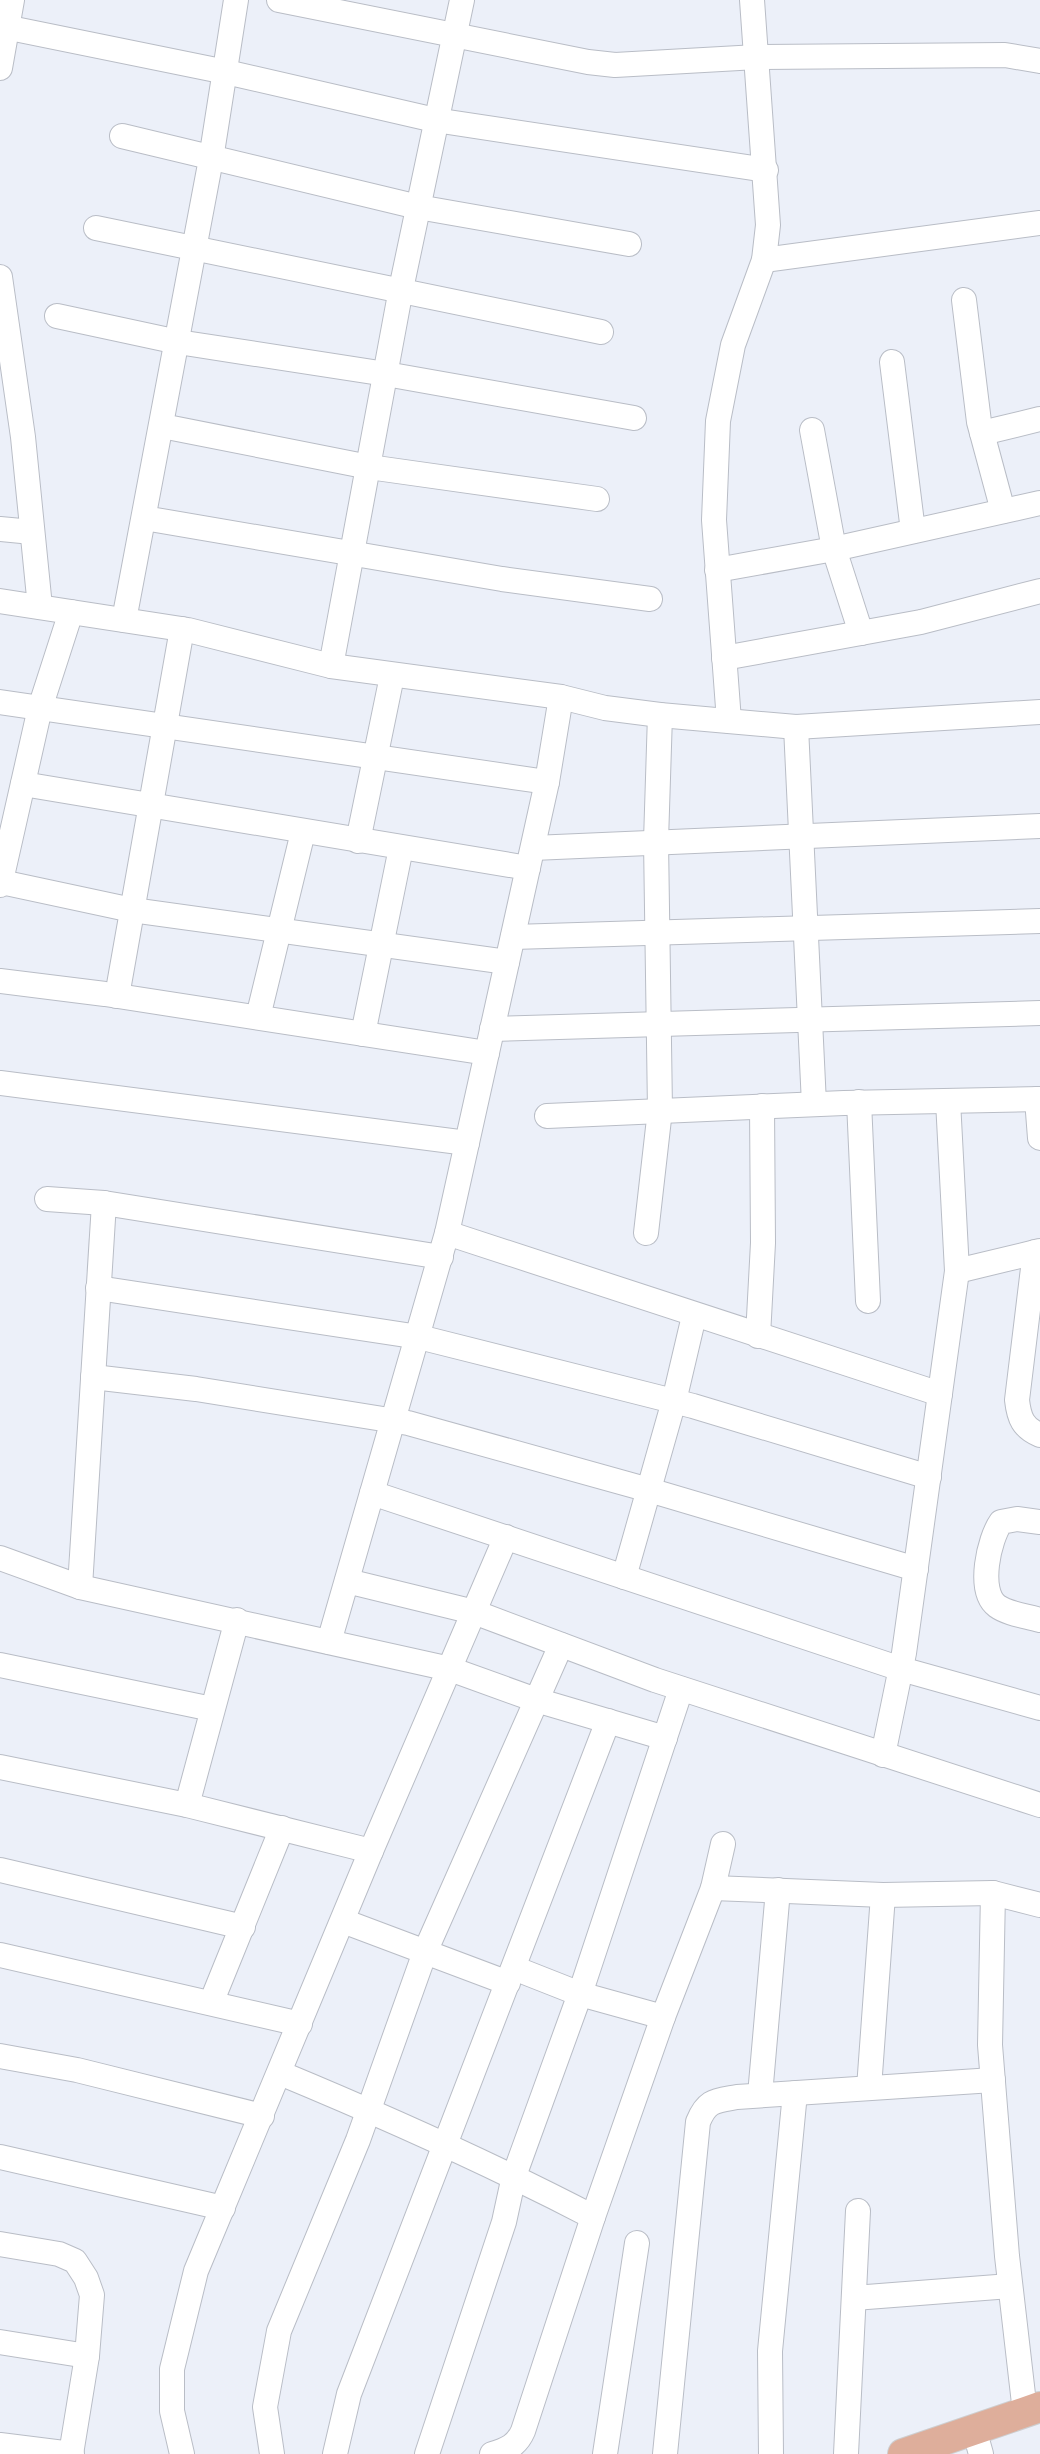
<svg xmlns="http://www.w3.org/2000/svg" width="1040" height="2454" font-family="Jost,sans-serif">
  <rect width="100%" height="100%" fill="#ecf0f9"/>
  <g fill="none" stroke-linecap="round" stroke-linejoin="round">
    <defs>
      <g id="minor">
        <path d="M 279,0 L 588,62 L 615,65 L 757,57 L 1005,55 L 1040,61"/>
        <path d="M 0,26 L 226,72 L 435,120 L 766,170"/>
        <path d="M 0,68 L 12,0"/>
        <path d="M 122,136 L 418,207 L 629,244"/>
        <path d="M 96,228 L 601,332"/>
        <path d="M 764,260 L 1040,223"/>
        <path d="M 0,277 L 23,437 L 40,607"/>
        <path d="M 964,300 L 979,422 L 1003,511"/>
        <path d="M 57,316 L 178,342 L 386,374 L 634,418"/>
        <path d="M 892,362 L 913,531"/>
        <path d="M 162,426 L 369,467 L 597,499"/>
        <path d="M 812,430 L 834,549 L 861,633"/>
        <path d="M 982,433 L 1040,419"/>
        <path d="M 144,518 L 502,579 L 650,599"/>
        <path d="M 0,529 L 32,532"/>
        <path d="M 717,570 L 834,549 L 1040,503"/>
        <path d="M 0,601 L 188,630 L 331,666 L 561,697 L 605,708 L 660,715 L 796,727 L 1040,712"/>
        <path d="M 124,620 L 211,159 L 236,0"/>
        <path d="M 724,658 L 921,622 L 1040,591"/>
        <path d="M 331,666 L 401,289 L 462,0"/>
        <path d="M 0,702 L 547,782"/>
        <path d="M 729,721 L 714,520 L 718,421 L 733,345 L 764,260 L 768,225 L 752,0"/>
        <path d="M 796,727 L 814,1104"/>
        <path d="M 23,784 L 528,868"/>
        <path d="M 358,841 L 392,676"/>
        <path d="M 533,848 L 1040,826"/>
        <path d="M 1,882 L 132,910 L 507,962"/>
        <path d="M 0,885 L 40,708 L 71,612"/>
        <path d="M 513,937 L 1040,921"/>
        <path d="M 0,981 L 105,994 L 487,1053"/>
        <path d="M 117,996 L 182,629"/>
        <path d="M 258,1017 L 303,832"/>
        <path d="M 492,1029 L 1040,1013"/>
        <path d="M 363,1034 L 401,848"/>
        <path d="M 0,1083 L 467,1143"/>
        <path d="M 1037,1099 L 1040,1138"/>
        <path d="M 859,1102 L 868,1301"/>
        <path d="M 547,1116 L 844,1103 L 1040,1099"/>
        <path d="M 47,1199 L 104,1203 L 441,1257"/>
        <path d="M 447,1233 L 940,1394"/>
        <path d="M 646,1233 L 660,1110 L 656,841 L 660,715"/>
        <path d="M 1035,1252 L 1017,1400 C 1019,1418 1023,1428 1040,1435"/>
        <path d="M 957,1271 L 1040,1251"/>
        <path d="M 98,1288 L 419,1337 L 693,1406 L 929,1477"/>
        <path d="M 758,1336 L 763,1243 L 762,1106"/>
        <path d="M 93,1377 L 196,1389 L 408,1423 L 649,1490 L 916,1569"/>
        <path d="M 372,1493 L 901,1669 L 1040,1708"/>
        <path d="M 1040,1522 L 1017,1519 L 1001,1522 C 989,1539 977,1591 997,1606 C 1008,1614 1027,1616 1040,1620"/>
        <path d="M 0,1558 L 80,1587 L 450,1669 L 536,1700 L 665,1738"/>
        <path d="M 624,1577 L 674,1401 L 694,1316"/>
        <path d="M 347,1581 L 474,1612 L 655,1680 L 1040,1805"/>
        <path d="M 80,1587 L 104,1203"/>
        <path d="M 329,1642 L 447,1233 L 547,782 L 561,697"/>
        <path d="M 0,1665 L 212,1709"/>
        <path d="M 883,1755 L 904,1653 L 957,1271 L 948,1101"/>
        <path d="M 0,1767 L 187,1805 L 371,1851"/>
        <path d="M 187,1805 L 237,1620"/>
        <path d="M 0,1870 L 243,1927"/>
        <path d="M 713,1888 L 883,1895 L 993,1893 L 1040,1905"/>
        <path d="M 993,1893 L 990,2045 L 1007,2256 L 1025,2412"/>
        <path d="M 343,1921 L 508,1983"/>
        <path d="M 0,1955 L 300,2024"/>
        <path d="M 514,1968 L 580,1994 L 663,2017"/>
        <path d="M 211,2003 L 282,1828"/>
        <path d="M 0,2056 L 77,2070 L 262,2116"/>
        <path d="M 280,2073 C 386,2117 491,2164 593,2217"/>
        <path d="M 869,2088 L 883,1895"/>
        <path d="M 760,2095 L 778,1890"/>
        <path d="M 0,2157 L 223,2208"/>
        <path d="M 0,2244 L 59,2254 L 75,2261 L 86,2278 L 92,2295 L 87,2356 L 71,2454"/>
        <path d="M 854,2298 L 1010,2286"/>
        <path d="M 0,2342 L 87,2356"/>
        <path d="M 974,2429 L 981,2454"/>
        <path d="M 0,2445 L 72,2454"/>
        <path d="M 182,2454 L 172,2411 L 172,2369 L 196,2271 L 371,1851 L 506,1537"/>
        <path d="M 272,2454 L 265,2407 L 279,2331 L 358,2140 L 425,1952 L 561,1645"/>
        <path d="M 335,2454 L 349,2394 L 608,1721"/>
        <path d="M 427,2454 L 504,2222 L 514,2176 L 580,1994 L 681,1689"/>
        <path d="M 492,2454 C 507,2450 517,2445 523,2431 L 593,2217 L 663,2017 L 713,1888 L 723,1844"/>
        <path d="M 605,2454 L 637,2243"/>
        <path d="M 665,2454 L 698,2122 C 707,2100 715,2101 737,2097 L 993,2080"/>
        <path d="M 771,2454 L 770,2351 L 795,2093"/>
        <path d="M 846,2454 L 858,2211"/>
      </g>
      <path id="major" d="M 903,2454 L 1040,2407"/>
    </defs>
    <use href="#minor" stroke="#b9bdc6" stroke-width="26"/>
    <use href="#major" stroke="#cececf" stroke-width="32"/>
    <use href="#minor" stroke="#fff" stroke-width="24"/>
    <use href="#major" stroke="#deae9b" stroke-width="30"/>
  </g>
</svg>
